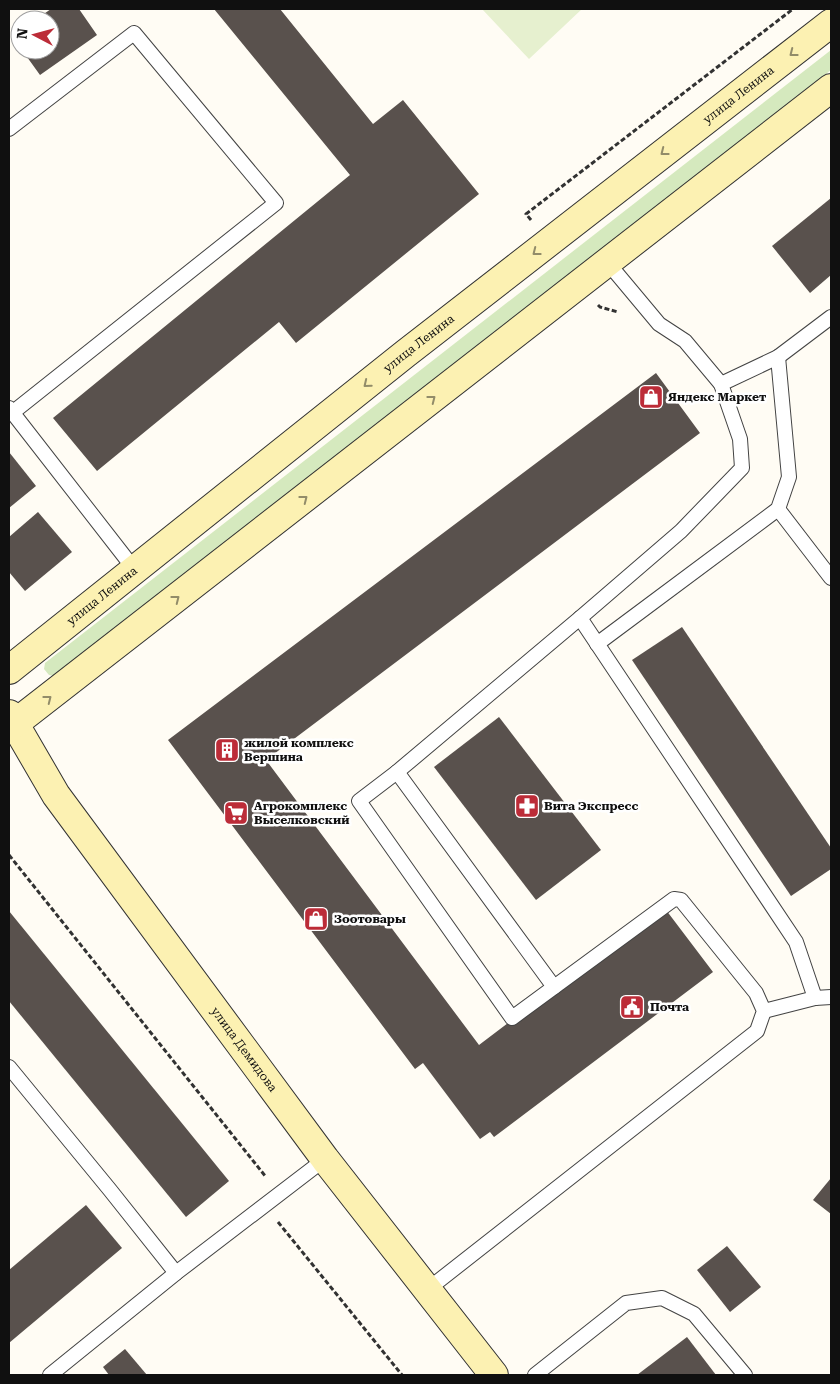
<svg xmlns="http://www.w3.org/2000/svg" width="840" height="1384" font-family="'Roboto Serif',serif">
  <rect width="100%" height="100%" fill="#fffcf4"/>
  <path fill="#d5e9be" d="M 831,50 L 831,70 L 54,676 L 49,675 L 44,669 L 45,663 Z"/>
  <path fill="#e6f0cf" d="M 482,9 L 582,9 L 529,59 Z"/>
  <g fill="#59514d">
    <path d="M 51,9 L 79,9 L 97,35 L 40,75 L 22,50 L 50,50 L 50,20 L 35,20 Z"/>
    <path d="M 214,9 L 280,9 L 373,124 L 403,100 L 479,194 L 296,343 L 279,322 L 97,471 L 53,418 L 350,175 Z"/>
    <path d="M 20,31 L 20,47 L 13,36 Z"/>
    <path d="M 831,198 L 831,275 L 810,293 L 772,246 Z"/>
    <path d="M 656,373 L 700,433 L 266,760 L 479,1045 L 663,906 L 713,972 L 494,1137 L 490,1132 L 480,1139 L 423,1063 L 415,1069 L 168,740 Z"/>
    <path d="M 9,452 L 36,486 L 9,508 Z"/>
    <path d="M 38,512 L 72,552 L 25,591 L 9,572 L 9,537 Z"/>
    <path d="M 682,627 L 831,848 L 831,869 L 791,896 L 632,660 Z"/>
    <path d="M 499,717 L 601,850 L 536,900 L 434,767 Z"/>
    <path d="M 9,911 L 229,1181 L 186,1217 L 9,1001 Z"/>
    <path d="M 831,1178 L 831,1214 L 813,1200 Z"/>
    <path d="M 86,1205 L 122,1248 L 9,1343 L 9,1270 Z"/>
    <path d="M 727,1246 L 761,1287 L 730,1312 L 697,1270 Z"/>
    <path d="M 687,1337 L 716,1375 L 637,1375 Z"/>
    <path d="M 125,1349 L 147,1375 L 109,1375 L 103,1367 Z"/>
  </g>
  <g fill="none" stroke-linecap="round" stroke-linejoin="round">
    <defs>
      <g id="lane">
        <path d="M 9,129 L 134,33 L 276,203 L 12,413"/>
        <path d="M 608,263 L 659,324 L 685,341 L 721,384"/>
        <path d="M 9,408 L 135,570"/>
        <path d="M 778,509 L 831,578"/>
        <path d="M 580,618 L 796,942 L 815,998"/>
        <path d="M 597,644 L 778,509 L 789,477 L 778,357"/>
        <path d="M 397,772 L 554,987"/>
        <path d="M 764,1011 L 815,998 L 831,997"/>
        <path d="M 9,1067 L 110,1190 L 176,1273"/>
        <path d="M 427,1290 L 757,1031 L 764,1011 L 756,993 L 681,900 L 674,899 L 512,1018 L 359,801 L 397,772 L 580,618 L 681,531 L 742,468 L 740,439 L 721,384 L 778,357 L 831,317"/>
        <path d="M 50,1375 L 176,1273 L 325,1159"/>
        <path d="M 535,1375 L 626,1303 L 662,1298 L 694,1314 L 745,1375"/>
      </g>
      <g id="secondary">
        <path id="s1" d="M 9,670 L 405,354 L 831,23"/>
        <path id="s2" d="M 9,714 L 56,795 L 325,1159 L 494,1375"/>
        <path d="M 9,728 L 831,88"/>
      </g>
    </defs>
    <use href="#lane" stroke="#434343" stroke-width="16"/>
    <use href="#secondary" stroke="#323232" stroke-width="30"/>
    <g stroke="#323232" stroke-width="3" stroke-dasharray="5 2.5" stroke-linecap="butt">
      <path d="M 531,220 L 526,214 L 793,9"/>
      <path d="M 598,305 L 600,307 L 618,312"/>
      <path d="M 9,855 L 266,1177"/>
      <path d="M 278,1222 L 402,1375"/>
    </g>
    <use href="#lane" stroke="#fff" stroke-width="14"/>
    <use href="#secondary" stroke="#fcf1b2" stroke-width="28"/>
  </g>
  <defs><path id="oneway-chevron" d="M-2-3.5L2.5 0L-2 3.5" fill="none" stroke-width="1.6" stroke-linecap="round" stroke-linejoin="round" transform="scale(1.25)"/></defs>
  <g stroke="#928c69">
    <use href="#oneway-chevron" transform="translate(793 53) rotate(142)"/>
    <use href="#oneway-chevron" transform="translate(664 152) rotate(142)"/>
    <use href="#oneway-chevron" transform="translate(536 252) rotate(142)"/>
    <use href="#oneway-chevron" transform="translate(367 384) rotate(141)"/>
    <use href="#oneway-chevron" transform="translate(432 399) rotate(-38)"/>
    <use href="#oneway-chevron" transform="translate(304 499) rotate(-38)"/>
    <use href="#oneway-chevron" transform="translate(176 599) rotate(-38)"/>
    <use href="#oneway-chevron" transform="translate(48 699) rotate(-38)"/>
  </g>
  <defs>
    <symbol id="shop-square" viewBox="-11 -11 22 22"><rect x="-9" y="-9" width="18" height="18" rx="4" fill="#bc2c38" stroke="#fff"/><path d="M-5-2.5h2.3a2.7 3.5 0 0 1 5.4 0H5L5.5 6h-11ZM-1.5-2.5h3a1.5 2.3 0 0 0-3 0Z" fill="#fff"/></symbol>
    <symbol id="building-square" viewBox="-11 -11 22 22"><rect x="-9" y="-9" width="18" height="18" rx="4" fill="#bc2c38" stroke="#fff"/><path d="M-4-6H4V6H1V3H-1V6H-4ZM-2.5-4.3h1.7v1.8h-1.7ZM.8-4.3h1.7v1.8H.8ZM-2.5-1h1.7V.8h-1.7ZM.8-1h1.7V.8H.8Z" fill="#fff"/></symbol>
    <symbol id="pharmacy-square" viewBox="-11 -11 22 22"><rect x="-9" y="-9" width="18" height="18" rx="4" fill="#bc2c38" stroke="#fff"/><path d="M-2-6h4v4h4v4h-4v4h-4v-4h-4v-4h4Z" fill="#fff"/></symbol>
    <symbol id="supermarket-square" viewBox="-11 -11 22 22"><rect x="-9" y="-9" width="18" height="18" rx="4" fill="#bc2c38" stroke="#fff"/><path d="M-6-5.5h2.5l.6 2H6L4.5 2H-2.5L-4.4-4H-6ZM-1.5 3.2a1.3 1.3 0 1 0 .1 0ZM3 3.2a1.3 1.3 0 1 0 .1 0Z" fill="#fff"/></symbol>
    <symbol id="civic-square" viewBox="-11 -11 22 22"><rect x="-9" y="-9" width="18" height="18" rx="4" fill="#bc2c38" stroke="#fff"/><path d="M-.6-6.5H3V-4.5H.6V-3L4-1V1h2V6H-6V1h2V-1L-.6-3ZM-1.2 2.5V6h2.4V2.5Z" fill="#fff"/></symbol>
  </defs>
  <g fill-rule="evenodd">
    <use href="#shop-square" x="637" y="383" width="28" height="28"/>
    <use href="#building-square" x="213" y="736" width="28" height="28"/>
    <use href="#pharmacy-square" x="513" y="792" width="28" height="28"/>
    <use href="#supermarket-square" x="222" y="799" width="28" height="28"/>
    <use href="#shop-square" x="302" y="905" width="28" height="28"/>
    <use href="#civic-square" x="618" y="993" width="28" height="28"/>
  </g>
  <g text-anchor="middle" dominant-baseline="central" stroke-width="5" stroke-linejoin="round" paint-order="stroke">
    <g font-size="12" fill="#101010" stroke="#fff">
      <text stroke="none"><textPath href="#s1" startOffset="929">улица Ленина</textPath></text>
      <text stroke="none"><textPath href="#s1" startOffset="524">улица Ленина</textPath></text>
      <text stroke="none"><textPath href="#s1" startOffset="119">улица Ленина</textPath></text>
      <text stroke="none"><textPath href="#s2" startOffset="410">улица Демидова</textPath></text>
    </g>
    <g font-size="12" font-weight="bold" fill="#101010" stroke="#fff" text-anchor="start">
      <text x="668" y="397">Яндекс Маркет</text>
      <text x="244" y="743">жилой комплекс<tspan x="244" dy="14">Вершина</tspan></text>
      <text x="254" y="806">Агрокомплекс<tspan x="254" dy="14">Выселковский</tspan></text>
      <text x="544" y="806">Вита Экспресс</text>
      <text x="334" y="919">Зоотовары</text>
      <text x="650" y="1007">Почта</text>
    </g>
  </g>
  <rect width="840" height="1384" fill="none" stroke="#101010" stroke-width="20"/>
  <g transform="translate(35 35) rotate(276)"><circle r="24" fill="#ffffff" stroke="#9f9f9f"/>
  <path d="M0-4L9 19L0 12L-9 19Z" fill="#bc2c38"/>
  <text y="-8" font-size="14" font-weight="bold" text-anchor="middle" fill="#101010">N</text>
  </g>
</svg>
